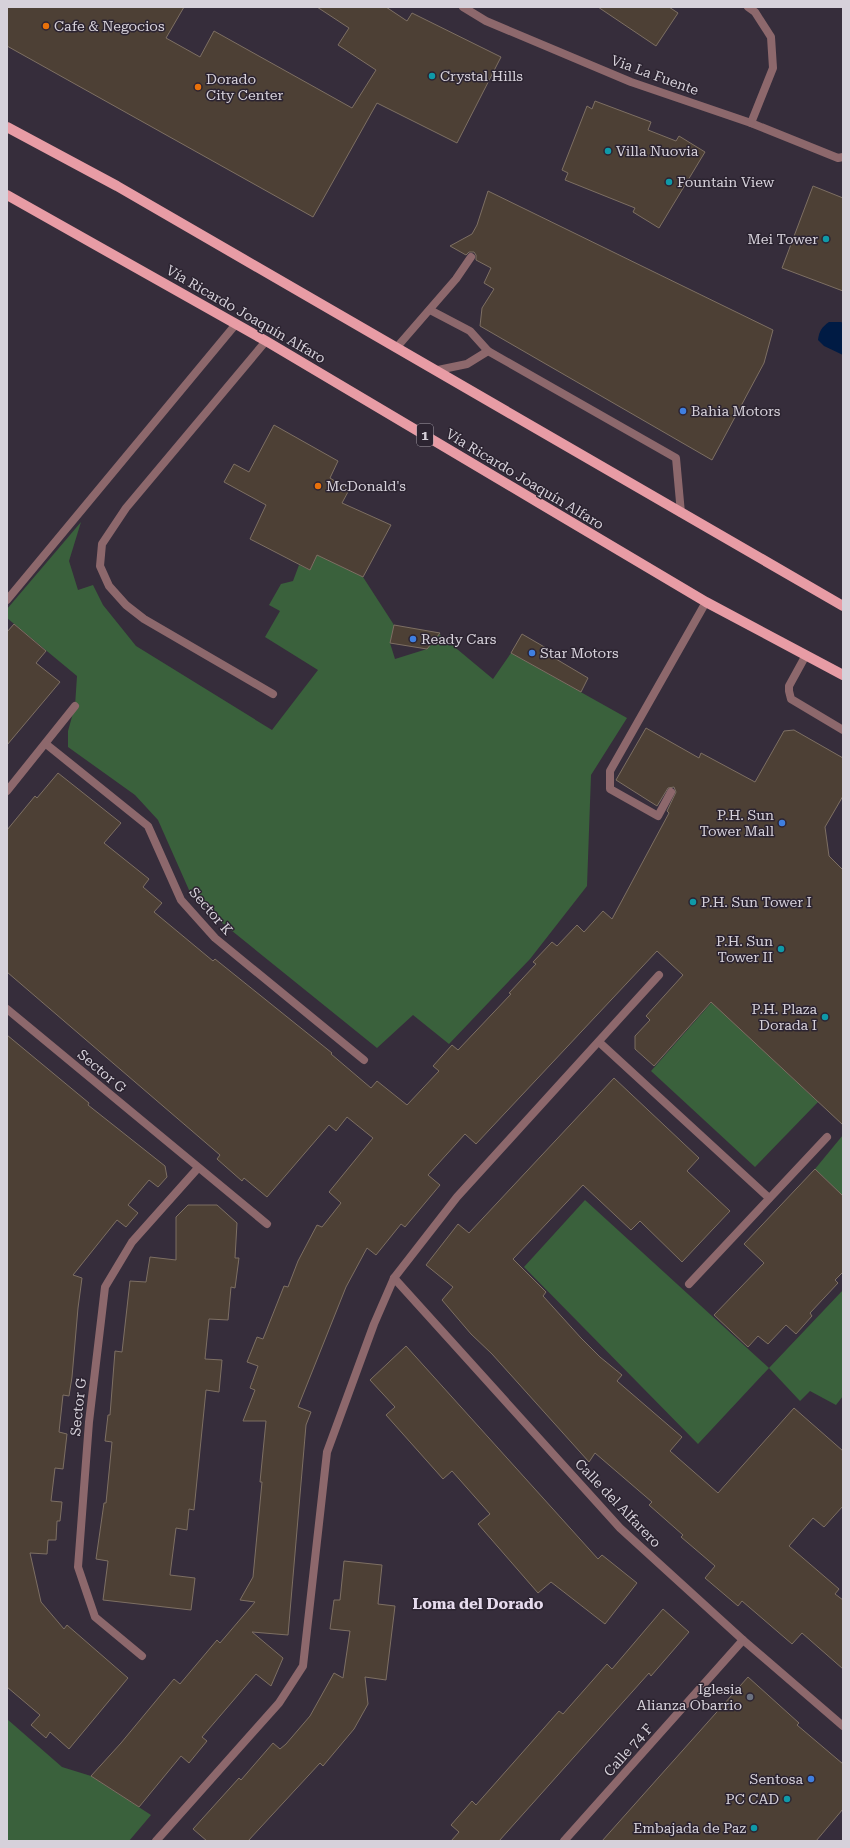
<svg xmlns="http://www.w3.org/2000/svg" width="850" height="1848" font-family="'Roboto Serif',serif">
  <rect width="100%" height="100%" fill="#362d3b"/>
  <g fill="#3a613c">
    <path d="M 81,522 L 69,561 L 78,590 L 93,585 L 103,605 L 136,646 L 272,730 L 318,670 L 265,637 L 280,611 L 269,605 L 281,584 L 293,581 L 299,565 L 310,570 L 322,545 L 344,554 L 338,565 L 363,577 L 394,625 L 390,643 L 395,659 L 427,649 L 439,634 L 493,679 L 511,653 L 627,718 L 591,775 L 587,886 L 530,959 L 449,1044 L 413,1015 L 377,1048 L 221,922 L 189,890 L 158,820 L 135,795 L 68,747 L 68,731 L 75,706 L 77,676 L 7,618 L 7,609 Z"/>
    <path d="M 712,1002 L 818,1102 L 755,1167 L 651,1071 Z"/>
    <path d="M 843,1135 L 843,1196 L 815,1169 Z"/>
    <path d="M 585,1200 L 769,1368 L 843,1290 L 843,1396 L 836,1405 L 810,1391 L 800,1401 L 769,1368 L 698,1444 L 524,1267 Z"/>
    <path d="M 7,1719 L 62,1767 L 91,1776 L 151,1815 L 129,1841 L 7,1841 Z"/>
  </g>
  <path fill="#001b44" d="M 829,322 L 841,322 L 843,323 L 843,355 L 824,346 L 818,340 C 819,331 822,327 829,322 Z"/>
  <g fill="#4d4035" stroke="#7d6f63">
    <path d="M 7,7 L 184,7 L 166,38 L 200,57 L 214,31 L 352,108 L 376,70 L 338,45 L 349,28 L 317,7 L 386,7 L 407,21 L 412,13 L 501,57 L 457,143 L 377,103 L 313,217 L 7,46 Z"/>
    <path d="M 598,7 L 669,7 L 678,13 L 656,46 Z"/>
    <path d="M 595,101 L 651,122 L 648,130 L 676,141 L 679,136 L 705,152 L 659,228 L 633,212 L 635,208 L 565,180 L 568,173 L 562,170 L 587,106 L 592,109 Z"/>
    <path d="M 813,186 L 843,198 L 843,291 L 782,268 Z"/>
    <path d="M 488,191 L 773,330 L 764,363 L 712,460 L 480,326 L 482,308 L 494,289 L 484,283 L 491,268 L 476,260 L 476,255 L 474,252 L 469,252 L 466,255 L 450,246 L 472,234 L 477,225 Z"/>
    <path d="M 274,425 L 338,461 L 330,478 L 349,490 L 342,503 L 391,525 L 363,577 L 317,555 L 310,570 L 250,539 L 266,505 L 224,482 L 234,464 L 249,472 Z"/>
    <path d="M 14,624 L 46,651 L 36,663 L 60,682 L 7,745 L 7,632 Z"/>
    <path d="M 394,625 L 440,633 L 427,649 L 390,643 Z"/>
    <path d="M 522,634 L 553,652 L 551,656 L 588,678 L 581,692 L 511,653 Z"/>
    <path d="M 646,728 L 699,758 L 701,753 L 755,782 L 784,731 L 794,730 L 843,758 L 843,796 L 825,827 L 829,856 L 843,870 L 843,1125 L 711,1002 L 654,1066 L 635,1049 L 635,1036 L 650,1020 L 646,1016 L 683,975 L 657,951 L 476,1144 L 465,1134 L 428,1175 L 440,1185 L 405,1227 L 401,1224 L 376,1255 L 367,1248 L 346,1287 L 298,1407 L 311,1412 L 306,1425 L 288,1635 L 252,1632 L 283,1658 L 271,1686 L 256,1674 L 202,1737 L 207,1741 L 189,1763 L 181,1756 L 139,1807 L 91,1776 L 121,1743 L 174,1679 L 180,1684 L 217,1640 L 220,1643 L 255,1602 L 240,1600 L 253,1577 L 262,1482 L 260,1482 L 266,1421 L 243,1421 L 255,1390 L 250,1388 L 258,1366 L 247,1362 L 257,1337 L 263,1339 L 284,1286 L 288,1287 L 298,1261 L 317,1225 L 322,1227 L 341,1203 L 329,1192 L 373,1138 L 347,1117 L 336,1131 L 329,1125 L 267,1197 L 244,1178 L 242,1181 L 217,1159 L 220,1155 L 7,972 L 7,830 L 35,796 L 37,798 L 58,773 L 121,823 L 104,843 L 149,879 L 143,887 L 162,903 L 154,912 L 213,961 L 215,959 L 332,1053 L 331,1054 L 371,1088 L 377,1081 L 407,1105 L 439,1071 L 433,1066 L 452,1045 L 458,1050 L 511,994 L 509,993 L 536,964 L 533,962 L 552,942 L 557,946 L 577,925 L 584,932 L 603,911 L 612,919 L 669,813 L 667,811 L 676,792 L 674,787 L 668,788 L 657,806 L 616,780 Z"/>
    <path d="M 7,1035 L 89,1103 L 88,1105 L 165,1166 L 167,1177 L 158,1187 L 149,1180 L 128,1205 L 138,1213 L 126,1227 L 117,1220 L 73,1275 L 82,1278 L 78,1308 L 72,1377 L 69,1396 L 63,1395 L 59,1432 L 67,1434 L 63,1469 L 55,1468 L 51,1501 L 62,1502 L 60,1521 L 57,1521 L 56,1540 L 48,1540 L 47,1554 L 30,1553 L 41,1602 L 64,1629 L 67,1625 L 128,1678 L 69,1749 L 50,1732 L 46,1738 L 31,1725 L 40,1715 L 7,1687 Z"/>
    <path d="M 614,1078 L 699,1158 L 687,1171 L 730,1211 L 682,1262 L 640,1221 L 631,1230 L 583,1185 L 513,1259 L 546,1292 L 543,1296 L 581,1338 L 600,1357 L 622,1375 L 617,1381 L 682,1437 L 670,1451 L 718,1493 L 794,1408 L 843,1451 L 843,1506 L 824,1527 L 813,1518 L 789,1546 L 839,1589 L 835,1594 L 843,1600 L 843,1669 L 802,1633 L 792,1644 L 742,1601 L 738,1606 L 705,1578 L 715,1566 L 681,1537 L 683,1535 L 649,1505 L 652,1502 L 595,1453 L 589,1462 L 492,1354 L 471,1334 L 442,1300 L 453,1287 L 426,1265 L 458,1224 L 469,1233 Z"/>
    <path d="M 815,1169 L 843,1196 L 843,1272 L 835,1280 L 838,1283 L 810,1313 L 812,1316 L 796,1334 L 786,1325 L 768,1344 L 758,1336 L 748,1347 L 714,1315 L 764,1263 L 744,1244 Z"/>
    <path d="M 188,1205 L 217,1205 L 237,1223 L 235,1258 L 239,1258 L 235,1288 L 231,1287 L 228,1320 L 209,1319 L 205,1359 L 222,1360 L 219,1392 L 206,1390 L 194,1510 L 189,1509 L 187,1530 L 176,1528 L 170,1575 L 195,1578 L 191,1610 L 103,1600 L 108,1561 L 96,1559 L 104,1503 L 106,1503 L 112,1442 L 105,1441 L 108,1415 L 110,1415 L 115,1351 L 122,1352 L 130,1281 L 146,1282 L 150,1257 L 176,1260 L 176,1217 Z"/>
    <path d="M 406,1346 L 598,1559 L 602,1555 L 637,1583 L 605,1624 L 551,1582 L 538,1593 L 478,1524 L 490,1514 L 452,1471 L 443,1479 L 386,1415 L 395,1407 L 370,1380 Z"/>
    <path d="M 344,1561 L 382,1565 L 378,1604 L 395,1606 L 386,1680 L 365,1677 L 368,1704 L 354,1729 L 323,1766 L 320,1763 L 248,1841 L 207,1841 L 193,1829 L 239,1778 L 241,1780 L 273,1743 L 280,1749 L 286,1744 L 310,1716 L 334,1673 L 343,1678 L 350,1631 L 330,1629 L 334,1600 L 340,1600 Z"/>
    <path d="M 663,1609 L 689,1632 L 651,1676 L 649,1673 L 499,1841 L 451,1841 L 459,1832 L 451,1825 L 472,1801 L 476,1805 L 559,1711 L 563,1714 L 607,1664 L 612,1669 Z"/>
    <path d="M 748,1677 L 799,1723 L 797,1725 L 843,1764 L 843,1809 L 816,1841 L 602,1841 Z"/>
  </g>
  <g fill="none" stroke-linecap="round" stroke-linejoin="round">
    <g stroke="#8d686c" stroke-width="8">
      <path d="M 430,310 L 470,331 L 488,351"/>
      <path d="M 266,341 L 126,508 L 102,544 L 100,566 L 109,586 L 126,605 L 144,619 L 273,694"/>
      <path d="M 397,347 L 456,279 L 471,257"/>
      <path d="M 438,370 L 467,364 L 488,351 L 676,458 L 681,513"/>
      <path d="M 7,600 L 236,324"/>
      <path d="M 806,655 L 789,686 L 789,691 L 791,699 L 843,730"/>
      <path d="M 671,792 L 658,816 L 610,789 L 610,771 L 706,602"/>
    </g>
    <g stroke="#8d686c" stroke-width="8">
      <path d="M 463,7 L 486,21 L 631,82 L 751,123 L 838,158 L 843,157"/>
      <path d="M 748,7 L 755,12 L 771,37 L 773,68 L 751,123"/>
      <path d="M 46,744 L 148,826 L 181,900 L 215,938 L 364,1060"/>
      <path d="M 7,791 L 75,706"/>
      <path d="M 7,1009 L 267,1224"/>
      <path d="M 599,1042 L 769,1198"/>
      <path d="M 394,1278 L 620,1528 L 743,1640 L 843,1726"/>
      <path d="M 689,1284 L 827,1137"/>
      <path d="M 142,1656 L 95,1617 L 78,1567 L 89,1422 L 105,1287 L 132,1242 L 198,1168"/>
      <path d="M 156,1841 L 279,1703 L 303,1666 L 327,1452 L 374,1324 L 394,1278 L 457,1197 L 659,975"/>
      <path d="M 564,1841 L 743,1640"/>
    </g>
    <g stroke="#e89ca5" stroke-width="10">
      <path d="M 7,127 L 117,186 L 843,606"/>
      <path d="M 7,195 L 266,341 L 706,602 L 843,675"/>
    </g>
  </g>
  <g fill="#e8710a" stroke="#2c2431" stroke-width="1.5">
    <circle cx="46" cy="26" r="4"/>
    <circle cx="198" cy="87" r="4"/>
    <circle cx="318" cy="486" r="4"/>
  </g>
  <g fill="#0f9aa8" stroke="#2c2431" stroke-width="1.5">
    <circle cx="432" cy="76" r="4"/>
    <circle cx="608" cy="151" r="4"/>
    <circle cx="669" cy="182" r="4"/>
    <circle cx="826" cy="239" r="4"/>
    <circle cx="693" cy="902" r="4"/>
    <circle cx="781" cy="949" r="4"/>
    <circle cx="825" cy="1017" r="4"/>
    <circle cx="787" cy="1799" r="4"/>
    <circle cx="754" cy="1828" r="4"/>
  </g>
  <g fill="#3f7fe0" stroke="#2c2431" stroke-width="1.5">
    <circle cx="683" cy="411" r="4"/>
    <circle cx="413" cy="639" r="4"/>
    <circle cx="532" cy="653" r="4"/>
    <circle cx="782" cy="823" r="4"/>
    <circle cx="811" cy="1779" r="4"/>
  </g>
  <circle fill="#6b7280" stroke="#2c2431" stroke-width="1.5" cx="750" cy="1697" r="4"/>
  <g text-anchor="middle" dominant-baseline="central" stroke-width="3" stroke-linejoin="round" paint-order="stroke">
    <rect fill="#2c2431" stroke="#a39da7" stroke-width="1" x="417" y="424" width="16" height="22" rx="3"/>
    <g font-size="13" font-weight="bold" fill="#d6d1da">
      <text x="425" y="435">1</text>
    </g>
    <g font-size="14" fill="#d6d1da" stroke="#2c2431" text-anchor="start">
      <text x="54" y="26">Cafe &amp; Negocios</text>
      <text x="440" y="76">Crystal Hills</text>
      <text x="206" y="79">Dorado<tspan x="206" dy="16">City Center</tspan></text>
      <text x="616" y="151">Villa Nuovia</text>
      <text x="677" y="182">Fountain View</text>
      <text x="818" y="239" text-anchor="end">Mei Tower</text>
      <text x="691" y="411">Bahia Motors</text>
      <text x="326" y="486">McDonald's</text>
      <text x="421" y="639">Ready Cars</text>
      <text x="540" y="653">Star Motors</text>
      <text x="774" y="815" text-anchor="end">P.H. Sun<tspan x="774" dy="16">Tower Mall</tspan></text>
      <text x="701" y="902">P.H. Sun Tower I</text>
      <text x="773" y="941" text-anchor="end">P.H. Sun<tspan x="773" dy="16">Tower II</tspan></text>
      <text x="817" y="1009" text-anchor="end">P.H. Plaza<tspan x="817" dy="16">Dorada I</tspan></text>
      <text x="742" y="1689" text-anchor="end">Iglesia<tspan x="742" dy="16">Alianza Obarrio</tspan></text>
      <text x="803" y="1779" text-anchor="end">Sentosa</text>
      <text x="779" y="1799" text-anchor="end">PC CAD</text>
      <text x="746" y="1828" text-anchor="end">Embajada de Paz</text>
    </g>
    <g font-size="14" fill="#d6d1da" stroke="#2c2431">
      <text transform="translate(655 75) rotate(20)">Via La Fuente</text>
      <text transform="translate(246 314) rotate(30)">Vía Ricardo Joaquín Alfaro</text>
      <text transform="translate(525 479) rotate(31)">Vía Ricardo Joaquín Alfaro</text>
      <text transform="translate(211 911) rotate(49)">Sector K</text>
      <text transform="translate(102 1071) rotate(40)">Sector G</text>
      <text transform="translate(78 1407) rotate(-84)">Sector G</text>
      <text transform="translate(618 1503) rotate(46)">Calle del Alfarero</text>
      <text transform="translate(628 1750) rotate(-48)">Calle 74 F</text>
    </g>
    <g font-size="15" font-weight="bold" fill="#e6dbed" stroke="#2c2431">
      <text x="478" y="1604">Loma del Dorado</text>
    </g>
  </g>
  <rect width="850" height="1848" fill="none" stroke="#d6d1da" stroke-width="16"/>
</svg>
